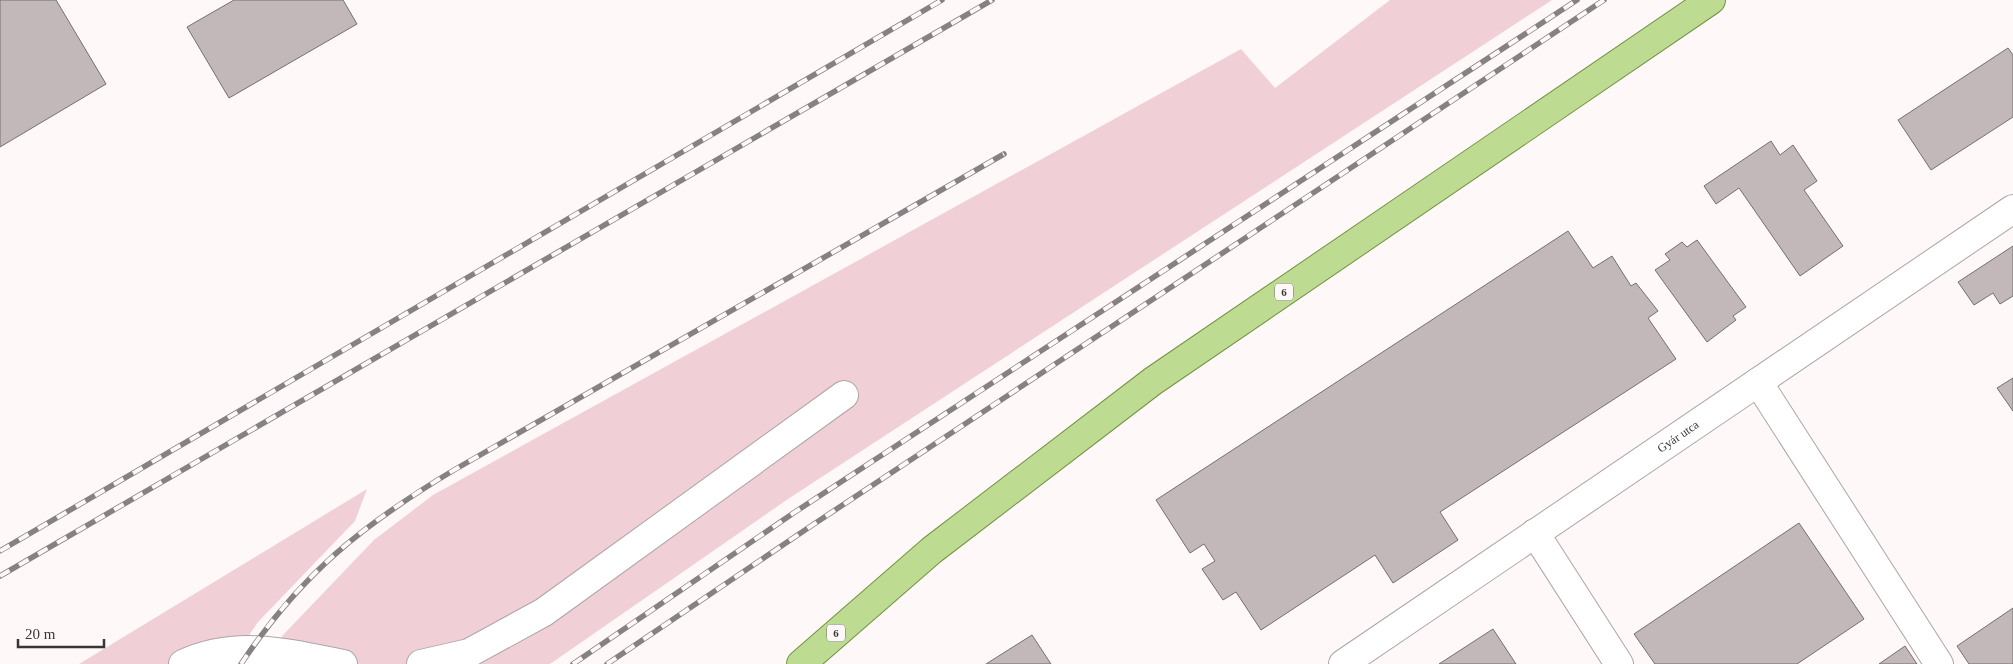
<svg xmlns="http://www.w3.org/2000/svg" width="2013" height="664" font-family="Georgia,serif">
  <rect width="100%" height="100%" fill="#fef8f9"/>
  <g fill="#f0d0d6">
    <path d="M 1390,0 L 1552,0 L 788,499 L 550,664 L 261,664 L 283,635 L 374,540 L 433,495 L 1241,49 L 1275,88 Z"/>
    <path d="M 367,489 L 355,521 L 258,622 L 229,664 L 79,664 Z"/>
  </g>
  <g fill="#c2b8ba" stroke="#766e6f">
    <path d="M 0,0 L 56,0 L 106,84 L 0,147 Z"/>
    <path d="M 234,0 L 343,0 L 357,24 L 229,98 L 187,27 Z"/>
    <path d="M 2008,48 L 2013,55 L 2013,117 L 1931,170 L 1898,120 Z"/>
    <path d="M 1771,141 L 1780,155 L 1793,145 L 1817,181 L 1804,190 L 1843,246 L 1800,276 L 1739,188 L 1716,204 L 1704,186 Z"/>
    <path d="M 1568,231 L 1593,268 L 1612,256 L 1631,286 L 1636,283 L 1658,311 L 1648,318 L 1676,359 L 1440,512 L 1458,540 L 1393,583 L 1375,555 L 1261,630 L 1236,592 L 1223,600 L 1202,569 L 1215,561 L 1204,544 L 1190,553 L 1156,500 Z"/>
    <path d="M 1697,240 L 1746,307 L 1733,316 L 1736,320 L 1707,342 L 1655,270 L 1670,260 L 1665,254 L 1682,242 L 1687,247 Z"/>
    <path d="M 2013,246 L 2013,296 L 2000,304 L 1993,293 L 1974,305 L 1958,282 Z"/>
    <path d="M 2013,378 L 2013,411 L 1997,388 Z"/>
    <path d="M 1799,523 L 1864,619 L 1797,664 L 1655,664 L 1634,634 Z"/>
    <path d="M 2013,608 L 2013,664 L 1969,664 L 1957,646 Z"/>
    <path d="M 1493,629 L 1516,664 L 1439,664 Z"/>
    <path d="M 1032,635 L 1051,664 L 986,664 Z"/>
    <path d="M 1905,646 L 1917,664 L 1879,664 Z"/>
  </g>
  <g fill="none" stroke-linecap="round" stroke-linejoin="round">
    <defs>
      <g id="minor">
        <path d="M 1758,382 L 1939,664"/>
        <path d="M 1535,533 L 1619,664"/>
        <path d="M 183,664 C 236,639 289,653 343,664"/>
        <path d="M 421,664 L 469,653 L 544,612 L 844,395"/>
        <path id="s1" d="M 1343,664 L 2013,209"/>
      </g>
      <path id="major" d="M 801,664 L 932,550 L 1153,381 L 1711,0"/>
    </defs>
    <use href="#minor" stroke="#aea4a6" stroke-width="30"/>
    <use href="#major" stroke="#739243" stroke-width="30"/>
    <use href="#minor" stroke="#fff" stroke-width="28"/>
    <use href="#major" stroke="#bddc92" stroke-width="28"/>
    <defs>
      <g id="rail">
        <path d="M 0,551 L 942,0"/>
        <path d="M 0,576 L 992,0"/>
        <path d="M 241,664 C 301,574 362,525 454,470 L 1004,154"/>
        <path d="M 573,664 L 795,512 L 1577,0"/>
        <path d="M 607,664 L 808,528 L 1604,0"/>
      </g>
    </defs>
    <use href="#rail" stroke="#868182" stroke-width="5.5"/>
    <use href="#rail" stroke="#fef8f9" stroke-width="4" stroke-dasharray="11" stroke-linecap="butt"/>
  </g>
  <g text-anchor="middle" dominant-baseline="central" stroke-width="5" stroke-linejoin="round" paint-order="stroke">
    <g fill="#fef8f9" stroke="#757071" stroke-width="1">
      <rect x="1275" y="283.5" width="18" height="17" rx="4"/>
      <rect x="827" y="624.5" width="18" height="17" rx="4"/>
    </g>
    <g font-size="11" font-weight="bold" fill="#3a3637">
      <text x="1284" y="292">6</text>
      <text x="836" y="633">6</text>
    </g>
    <g font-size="12" fill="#3a3637" stroke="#fef8f9">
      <text stroke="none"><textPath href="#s1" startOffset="405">Gyár utca</textPath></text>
    </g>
  </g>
  <path d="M18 639v8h86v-8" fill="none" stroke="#3a3637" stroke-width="2.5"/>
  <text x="25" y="639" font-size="15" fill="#3a3637" stroke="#fef8f9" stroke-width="4" paint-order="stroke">20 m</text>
</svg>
